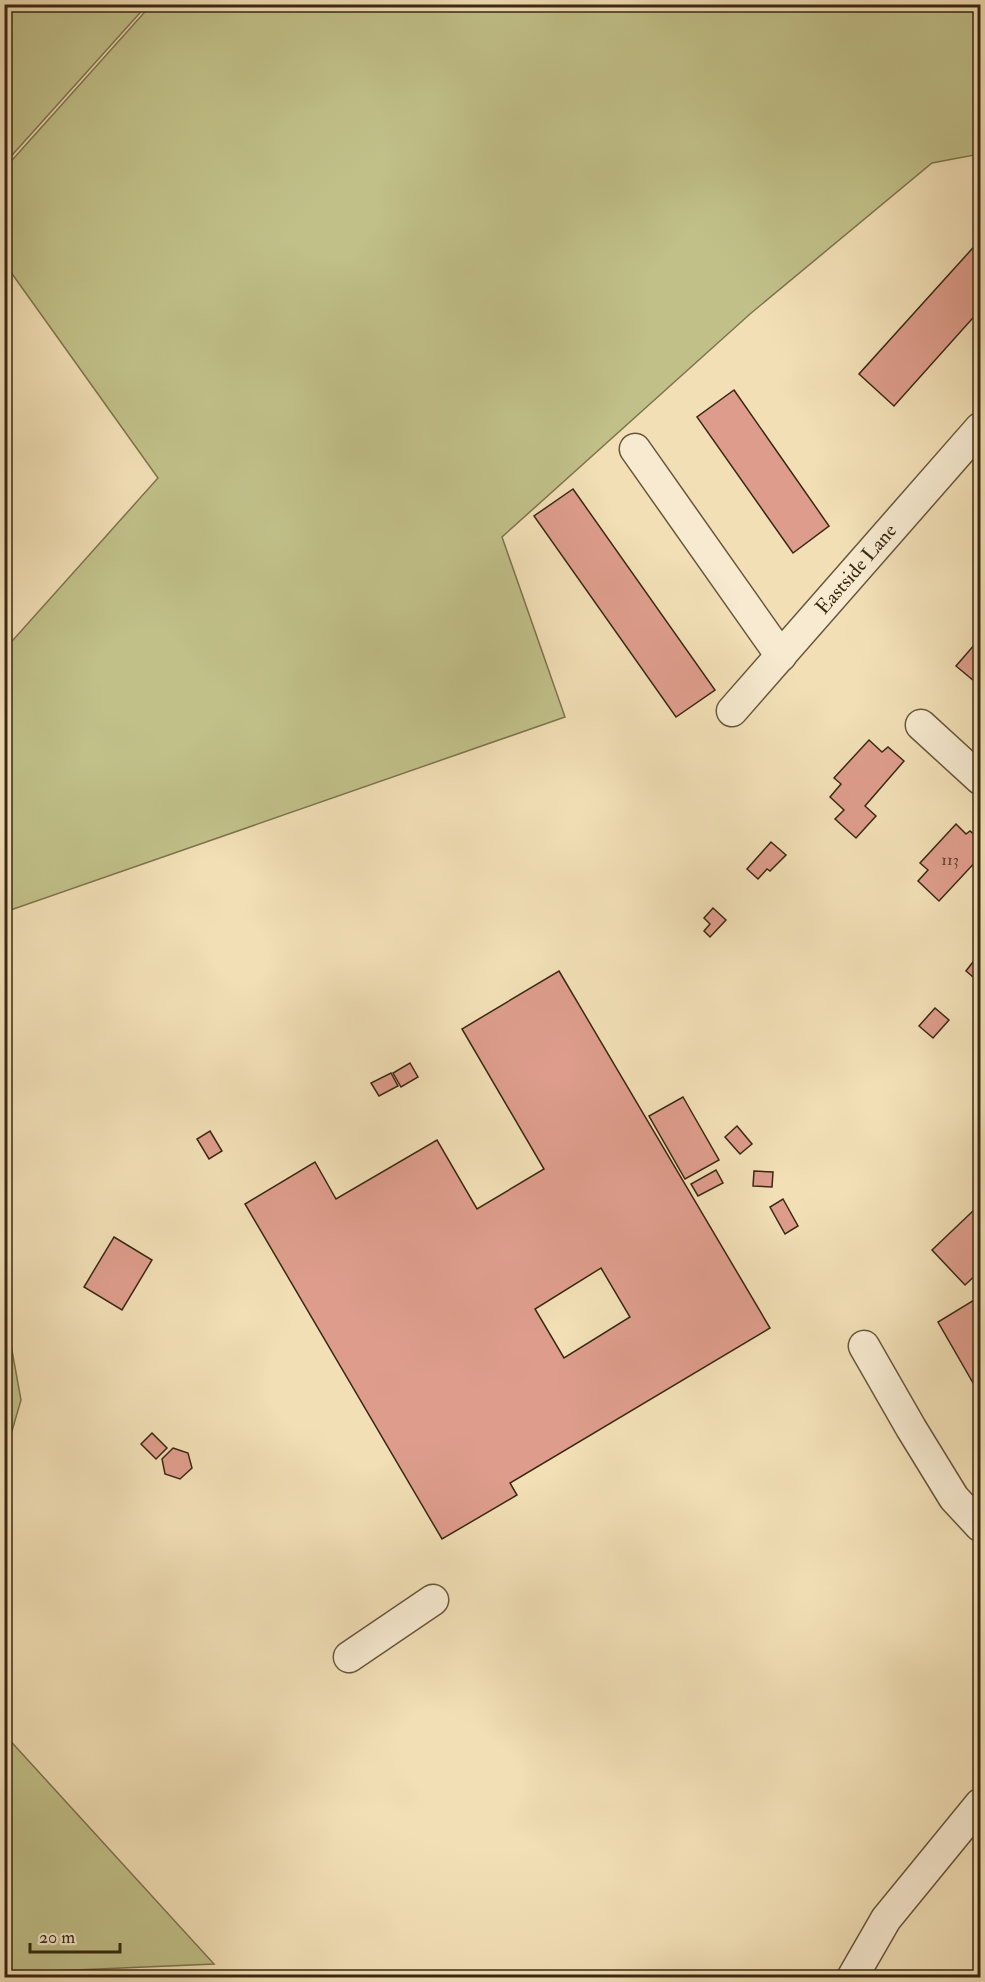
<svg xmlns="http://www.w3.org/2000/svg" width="985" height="1982" font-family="'IM FELL Double Pica',serif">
  <rect width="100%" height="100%" fill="#f2dfb6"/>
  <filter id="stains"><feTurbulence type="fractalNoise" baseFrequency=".00333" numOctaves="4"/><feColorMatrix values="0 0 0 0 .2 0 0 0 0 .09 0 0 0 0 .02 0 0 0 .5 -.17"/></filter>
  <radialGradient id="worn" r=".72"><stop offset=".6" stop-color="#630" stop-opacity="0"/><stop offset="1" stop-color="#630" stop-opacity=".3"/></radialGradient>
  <g fill="#c1c089" stroke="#7e744e" stroke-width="1.5">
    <path d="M 5,4 L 147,5 L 5,163 L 4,5 Z"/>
    <path d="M 151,5 L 980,5 L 980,154 L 932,163 L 750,314 L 502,537 L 565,717 L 5,912 L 5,649 L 158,478 L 5,264 L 5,168 Z"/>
    <path d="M 5,1312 L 21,1400 L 5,1455 L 4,1455 Z"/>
    <path d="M 5,1735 L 214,1964 L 5,1973 Z"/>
  </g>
  <g fill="#de9d8c" stroke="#3a2812" stroke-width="1.5" fill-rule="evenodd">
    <path d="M 980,240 L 980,310 L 894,406 L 859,374 Z"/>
    <path d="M 734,390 L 829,526 L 793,553 L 697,417 Z"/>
    <path d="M 573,489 L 715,690 L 676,717 L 534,516 Z"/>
    <path d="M 975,644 L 980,649 L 980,674 L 974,681 L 956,666 Z"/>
    <path d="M 869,740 L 882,752 L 888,747 L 904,761 L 865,806 L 876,816 L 856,838 L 835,819 L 844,810 L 830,797 L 841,784 L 834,778 Z"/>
    <path d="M 956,824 L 966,834 L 970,831 L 977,837 L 974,840 L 980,846 L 980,857 L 939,901 L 918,881 L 928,870 L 920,863 Z"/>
    <path d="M 771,842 L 786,855 L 770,871 L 767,869 L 758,879 L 747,869 Z"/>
    <path d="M 713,908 L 726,920 L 710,937 L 704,931 L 710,924 L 704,918 Z"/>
    <path d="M 980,953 L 980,980 L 979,982 L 966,971 Z"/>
    <path d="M 559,971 L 770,1328 L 510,1483 L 517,1495 L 442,1539 L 245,1204 L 315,1162 L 336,1199 L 437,1140 L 477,1209 L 544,1169 L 462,1029 ZM 601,1268 L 630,1317 L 564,1358 L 535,1309 Z"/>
    <path d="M 935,1008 L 949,1020 L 933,1038 L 919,1026 Z"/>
    <path d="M 410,1063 L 418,1077 L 401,1087 L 393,1073 Z"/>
    <path d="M 391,1073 L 398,1086 L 379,1096 L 371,1083 Z"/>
    <path d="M 683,1097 L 719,1160 L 685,1179 L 649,1116 Z"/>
    <path d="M 737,1126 L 752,1144 L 740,1154 L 725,1137 Z"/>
    <path d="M 210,1131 L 222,1151 L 209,1159 L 197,1139 Z"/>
    <path d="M 716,1170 L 723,1183 L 698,1196 L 691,1184 Z"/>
    <path d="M 754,1171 L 773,1172 L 772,1187 L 753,1186 Z"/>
    <path d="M 783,1199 L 798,1226 L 785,1234 L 770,1207 Z"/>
    <path d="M 975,1209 L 980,1215 L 980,1271 L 965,1285 L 932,1250 Z"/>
    <path d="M 114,1237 L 152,1260 L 122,1310 L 84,1287 Z"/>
    <path d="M 979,1297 L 980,1299 L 980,1395 L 938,1322 Z"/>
    <path d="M 152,1433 L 167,1448 L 156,1459 L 141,1444 Z"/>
    <path d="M 173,1448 L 188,1453 L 192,1468 L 180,1479 L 165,1474 L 162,1459 Z"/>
  </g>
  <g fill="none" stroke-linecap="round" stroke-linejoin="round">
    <defs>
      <g id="minor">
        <path d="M 635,449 L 781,656"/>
        <path d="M 732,711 L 980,428"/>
        <path d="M 921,725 L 980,779"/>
        <path d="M 864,1346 L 911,1428 L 954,1498 L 980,1526"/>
        <path d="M 349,1657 L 433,1600"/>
        <path d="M 852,1978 L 886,1919 L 980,1804"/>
      </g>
    </defs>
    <use href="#minor" stroke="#68563b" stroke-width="33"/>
    <path stroke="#3a2812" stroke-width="4" stroke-dasharray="1.5 3" stroke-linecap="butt" d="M 975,1899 L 980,1892"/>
    <use href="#minor" stroke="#f7ead0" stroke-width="30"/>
  </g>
  <g text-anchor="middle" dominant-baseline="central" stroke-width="4.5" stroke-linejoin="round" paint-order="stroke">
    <g font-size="16" fill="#634530">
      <text x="950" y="860">113</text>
    </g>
    <g font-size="20" fill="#3a2812" stroke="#f7ead0">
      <text transform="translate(856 569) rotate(-49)">Eastside Lane</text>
    </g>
  </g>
  <rect width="985" height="1982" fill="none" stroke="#f2dfb6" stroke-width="24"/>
  <rect x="6" y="6" width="973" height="1970" fill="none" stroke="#3a2812" stroke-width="3"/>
  <rect x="12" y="12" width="961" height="1958" fill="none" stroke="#3a2812" stroke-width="1.5"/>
  <path d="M30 1943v9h90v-9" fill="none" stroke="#3a2812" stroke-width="3"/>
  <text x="39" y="1943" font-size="18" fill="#3a2812" stroke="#f7ead0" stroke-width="4.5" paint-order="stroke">20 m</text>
  <rect width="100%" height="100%" filter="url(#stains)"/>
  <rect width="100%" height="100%" fill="url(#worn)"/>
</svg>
